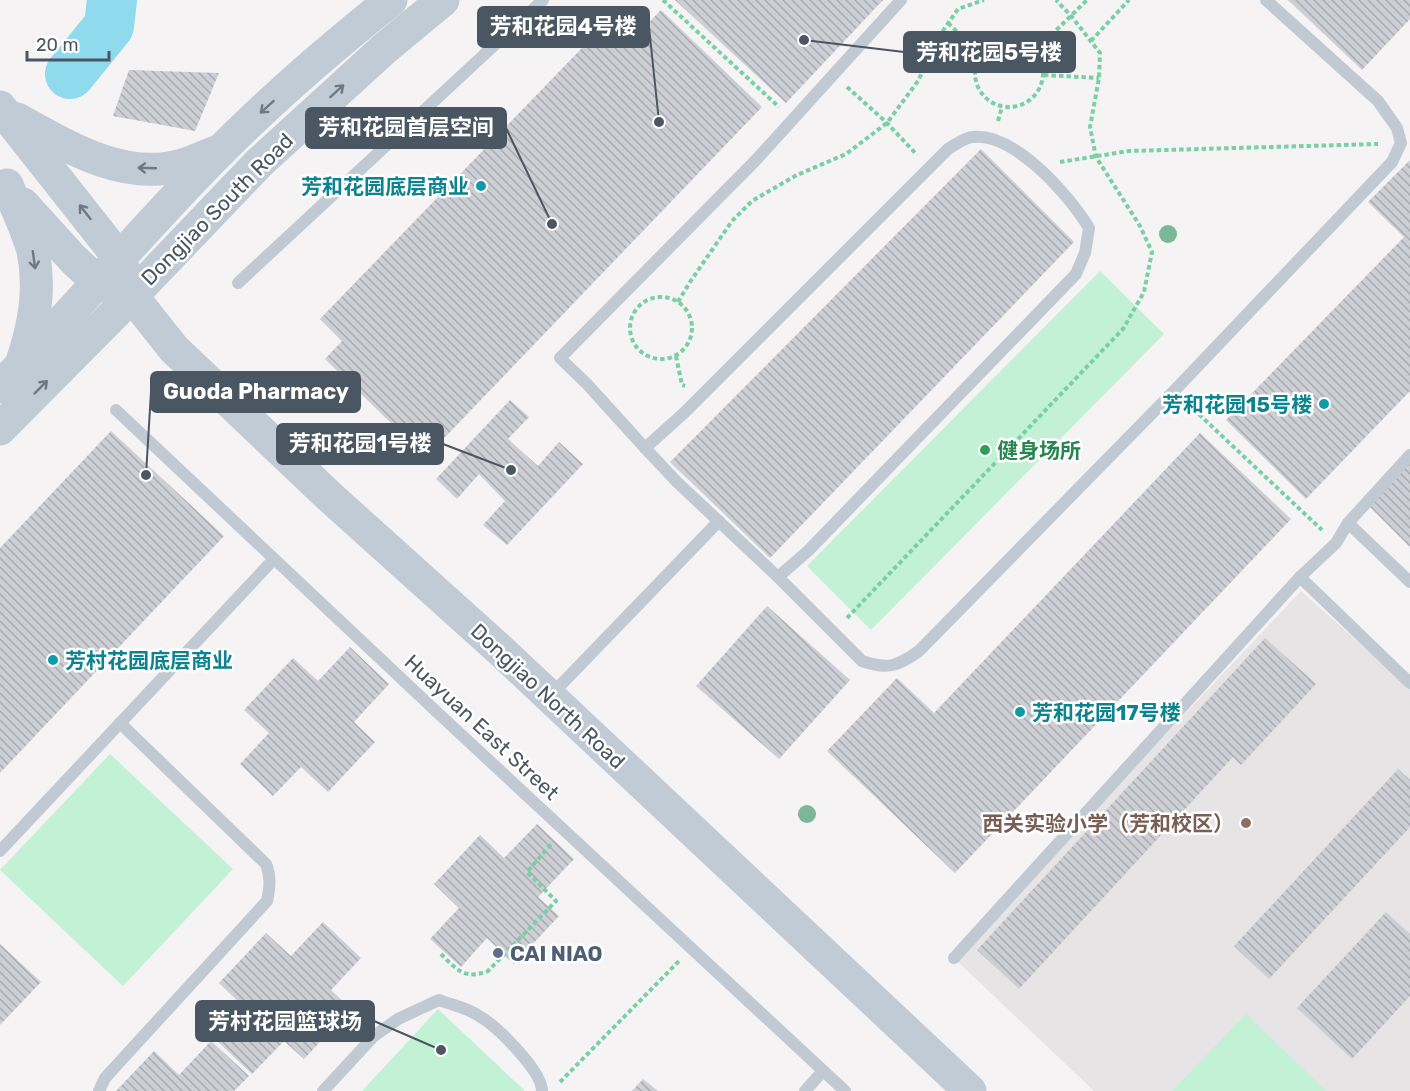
<svg xmlns="http://www.w3.org/2000/svg" width="1410" height="1091" font-family="Rubik,'Noto Sans SC',sans-serif">
  <defs>
    <pattern id="building-back-hatch" width="6" height="6" patternUnits="userSpaceOnUse" patternTransform="scale(1.5)"><rect width="6" height="6" fill="#cdcfd5"/><path d="M-1 5l2 2M0 0l6 6M5-1l2 2" fill="none" stroke="#a8abb0"/></pattern>
  </defs>
  <rect width="100%" height="100%" fill="#f5f3f3"/>
  <path fill="#e6e4e5" d="M 1301,591 L 1410,688 L 1410,1091 L 1094,1091 L 954,958 Z"/>
  <g fill="#c3f1d5">
    <path d="M 1100,271 L 1164,334 L 871,630 L 807,566 Z"/>
    <path d="M 110,754 L 233,869 L 123,986 L 0,870 Z"/>
    <path d="M 438,1009 L 524,1090 L 524,1091 L 362,1091 Z"/>
    <path d="M 1246,1014 L 1326,1091 L 1172,1091 Z"/>
  </g>
  <g fill="none" stroke-linecap="round" stroke-linejoin="round">
    <path stroke="#90daee" stroke-width="50" d="M 70,74 L 109,26 L 112,0"/>
  </g>
  <g fill="url(#building-back-hatch)">
    <path d="M 675,0 L 883,0 L 786,103 Z"/>
    <path d="M 1288,0 L 1410,0 L 1410,19 L 1362,70 Z"/>
    <path d="M 661,10 L 762,107 L 426,457 L 325,359 L 342,341 L 320,319 L 609,20 L 631,41 Z"/>
    <path d="M 129,70 L 219,73 L 195,131 L 113,116 Z"/>
    <path d="M 981,149 L 1074,242 L 770,558 L 670,462 Z"/>
    <path d="M 1410,160 L 1410,391 L 1306,499 L 1226,420 L 1404,237 L 1368,202 Z"/>
    <path d="M 510,400 L 529,417 L 508,439 L 538,466 L 559,442 L 583,464 L 507,545 L 483,525 L 505,501 L 479,474 L 457,499 L 436,479 Z"/>
    <path d="M 111,431 L 224,536 L 0,773 L 0,548 Z"/>
    <path d="M 1200,433 L 1291,519 L 955,873 L 827,751 L 897,678 L 934,713 Z"/>
    <path d="M 1410,462 L 1410,547 L 1368,505 Z"/>
    <path d="M 767,606 L 850,680 L 779,759 L 696,686 Z"/>
    <path d="M 1265,638 L 1316,684 L 1241,765 L 1233,757 L 1019,989 L 977,950 Z"/>
    <path d="M 350,647 L 389,684 L 354,722 L 375,742 L 328,792 L 301,767 L 273,796 L 240,764 L 269,733 L 244,710 L 293,658 L 318,681 Z"/>
    <path d="M 1398,769 L 1410,780 L 1410,827 L 1269,979 L 1234,946 Z"/>
    <path d="M 537,824 L 574,859 L 538,897 L 559,916 L 514,964 L 487,938 L 461,967 L 430,939 L 459,908 L 434,884 L 480,835 L 504,858 Z"/>
    <path d="M 1386,912 L 1410,934 L 1410,996 L 1352,1059 L 1297,1008 Z"/>
    <path d="M 323,922 L 361,958 L 331,990 L 351,1009 L 304,1059 L 284,1041 L 252,1074 L 213,1037 L 243,1006 L 219,983 L 266,933 L 291,956 Z"/>
    <path d="M 0,944 L 41,982 L 0,1025 Z"/>
    <path d="M 211,1041 L 249,1076 L 234,1091 L 116,1091 L 154,1051 L 179,1075 Z"/>
    <path d="M 643,1079 L 658,1091 L 632,1091 Z"/>
  </g>
  <g fill="none" stroke-linecap="round" stroke-linejoin="round">
    <g stroke="#7ad0a6" stroke-width="4" stroke-dasharray="4.5 3" stroke-linecap="butt">
      <path d="M 663,0 L 779,107"/>
      <path d="M 948,23 L 980,54"/>
      <circle cx="1009" cy="73" r="34"/>
      <path d="M 1091,41 L 1129,0"/>
      <path d="M 1035,51 L 1087,0"/>
      <path d="M 1044,75 L 1099,78"/>
      <path d="M 847,87 L 887,123 L 917,155"/>
      <path d="M 998,121 L 1002,107"/>
      <path d="M 1060,162 L 1129,151 L 1378,144"/>
      <circle cx="661" cy="328" r="31"/>
      <path d="M 678,302 L 690,282 L 732,221 L 752,201 L 797,175 L 846,154 L 887,123 L 918,81 L 940,35 L 958,9 L 984,0"/>
      <path d="M 676,356 L 682,385 L 685,386"/>
      <path d="M 1188,404 L 1322,530"/>
      <path d="M 847,618 L 1123,329 L 1144,292 L 1152,252 L 1140,226 L 1096,157 L 1090,127 L 1099,78 L 1100,53 L 1072,17 L 1056,0"/>
      <path d="M 441,954 C 457,970 465,980 488,971 L 556,901 L 527,872 L 552,843"/>
      <path d="M 560,1082 L 679,961"/>
    </g>
    <g stroke="#c1cad2" stroke-width="12">
      <path d="M 901,0 L 756,160 L 560,358 L 587,384 L 645,448 L 684,413 L 948,149 C 955,145 965,137 973,137 C 1015,133 1069,195 1089,228 L 1085,253 L 1076,274 L 808,551 L 778,577 L 862,661 C 888,670 898,666 919,651 L 1174,391 L 1392,162 L 1401,143 L 1397,128 L 1378,101 L 1266,0"/>
      <path d="M 238,283 L 543,0"/>
      <path d="M 116,410 L 439,714 L 845,1091"/>
      <path d="M 645,448 L 677,482 L 778,577"/>
      <path d="M 1348,523 L 1410,582"/>
      <path d="M 1300,577 L 1410,683"/>
      <path d="M 551,695 L 719,521"/>
      <path d="M 0,851 L 274,559"/>
      <path d="M 954,958 L 1300,577 L 1336,543 L 1348,523 L 1410,455"/>
      <path d="M 99,1091 L 105,1078 L 267,901 C 270,887 271,877 266,864 L 120,723"/>
      <path d="M 323,1091 L 374,1036 L 398,1019 L 439,1000 C 452,1005 468,1008 479,1016 C 497,1026 542,1071 542,1091"/>
      <path d="M 805,1091 L 823,1071"/>
    </g>
    <g stroke="#c1cbd6" stroke-width="33">
      <path d="M 0,107 L 120,259 L 132,296 L 174,349 L 330,497 L 499,649 L 970,1091"/>
      <path d="M 17,119 C 66,146 124,182 182,165 C 193,162 205,156 216,152"/>
      <path d="M 7,185 C 16,207 27,229 33,251 C 41,290 34,326 22,362"/>
      <path d="M 23,204 L 74,260 L 99,283 L 119,291"/>
      <path d="M 0,387 C 85,300 162,206 250,122 C 295,79 342,39 391,0"/>
      <path d="M 0,429 L 132,296 L 259,163 L 384,49 L 443,0"/>
    </g>
  </g>
  <g fill="#7bb799">
    <circle cx="1168" cy="234" r="9"/>
    <circle cx="807" cy="814" r="9"/>
  </g>
  <defs><path id="oneway-shaft" d="M-6 0H5M1.5-3L5.5 0L1.5 3" fill="none" stroke-width="1.6" stroke-linecap="round" stroke-linejoin="round" transform="scale(1.5)"/></defs>
  <g stroke="#6e7984">
    <use href="#oneway-shaft" transform="translate(337 91) rotate(-42)"/>
    <use href="#oneway-shaft" transform="translate(267 107) rotate(138)"/>
    <use href="#oneway-shaft" transform="translate(147 168) rotate(-178)"/>
    <use href="#oneway-shaft" transform="translate(85 212) rotate(-128)"/>
    <use href="#oneway-shaft" transform="translate(34 260) rotate(82)"/>
    <use href="#oneway-shaft" transform="translate(41 387) rotate(-45)"/>
  </g>
  <g fill="#0f9aa8" stroke="#fff" stroke-width="2">
    <circle cx="481" cy="186" r="6"/>
    <circle cx="1324" cy="404" r="6"/>
    <circle cx="53" cy="660" r="6"/>
    <circle cx="1020" cy="712" r="6"/>
  </g>
  <circle fill="#2e9e5b" stroke="#fff" stroke-width="2" cx="985" cy="450" r="6"/>
  <circle fill="#8d6e63" stroke="#fff" stroke-width="2" cx="1246" cy="823" r="6"/>
  <circle fill="#5c6f8a" stroke="#fff" stroke-width="2" cx="498" cy="953" r="6"/>
  <g text-anchor="middle" dominant-baseline="central" stroke-width="5" stroke-linejoin="round" paint-order="stroke">
    <g font-size="21" font-weight="bold" fill="#0d838f" stroke="#fff" text-anchor="end">
      <text x="469" y="186">芳和花园底层商业</text>
      <text x="1312" y="404">芳和花园15号楼</text>
      <text x="65" y="660" text-anchor="start">芳村花园底层商业</text>
      <text x="1032" y="712" text-anchor="start">芳和花园17号楼</text>
    </g>
    <g font-size="21" fill="#4a5661" stroke="#fff">
      <text transform="translate(217 209) rotate(-45)">Dongjiao South Road</text>
      <text transform="translate(548 696) rotate(43)">Dongjiao North Road</text>
      <text transform="translate(482 727) rotate(43)">Huayuan East Street</text>
    </g>
    <g font-size="21" font-weight="bold" fill="#27864d" stroke="#fff" text-anchor="start">
      <text x="997" y="450">健身场所</text>
    </g>
    <g font-size="21" font-weight="bold" fill="#785e54" stroke="#fff" text-anchor="end">
      <text x="1234" y="823">西关实验小学（芳和校区）</text>
    </g>
    <g font-size="21" font-weight="bold" fill="#4e5e75" stroke="#fff" text-anchor="start">
      <text x="510" y="953">CAI NIAO</text>
    </g>
  </g>
  <path fill="none" stroke="#4a5661" stroke-width="2" d="M659 122L649 27M804 40L904 52M552 224L506 128M146 475L151 392M511 470L443 444M441 1050L374 1021"/>
  <g fill="#4a5661" stroke="#fff" stroke-width="2">
    <circle cx="659" cy="122" r="6"/>
    <circle cx="804" cy="40" r="6"/>
    <circle cx="552" cy="224" r="6"/>
    <circle cx="146" cy="475" r="6"/>
    <circle cx="511" cy="470" r="6"/>
    <circle cx="441" cy="1050" r="6"/>
  </g>
  <g fill="#4a5661" stroke="#4a5661" stroke-width="2">
    <rect x="478" y="7" width="171" height="40" rx="6"/>
    <rect x="904" y="32" width="171" height="40" rx="6"/>
    <rect x="306" y="108" width="200" height="40" rx="6"/>
    <rect x="151" y="372" width="209" height="40" rx="6"/>
    <rect x="277" y="424" width="166" height="40" rx="6"/>
    <rect x="196" y="1001" width="178" height="40" rx="6"/>
  </g>
  <g font-size="22" text-anchor="middle" font-weight="bold" fill="#fff">
    <text x="563" y="34">芳和花园4号楼</text>
    <text x="989" y="60">芳和花园5号楼</text>
    <text x="406" y="135">芳和花园首层空间</text>
    <text x="256" y="399">Guoda Pharmacy</text>
    <text x="360" y="451">芳和花园1号楼</text>
    <text x="285" y="1029">芳村花园篮球场</text>
  </g>
  <path d="M27 51v9h82v-9" fill="none" stroke="#4a5661" stroke-width="3"/>
  <text x="36" y="51" font-size="18" fill="#4a5661" stroke="#ffffff" stroke-width="4.5" paint-order="stroke">20 m</text>
</svg>
